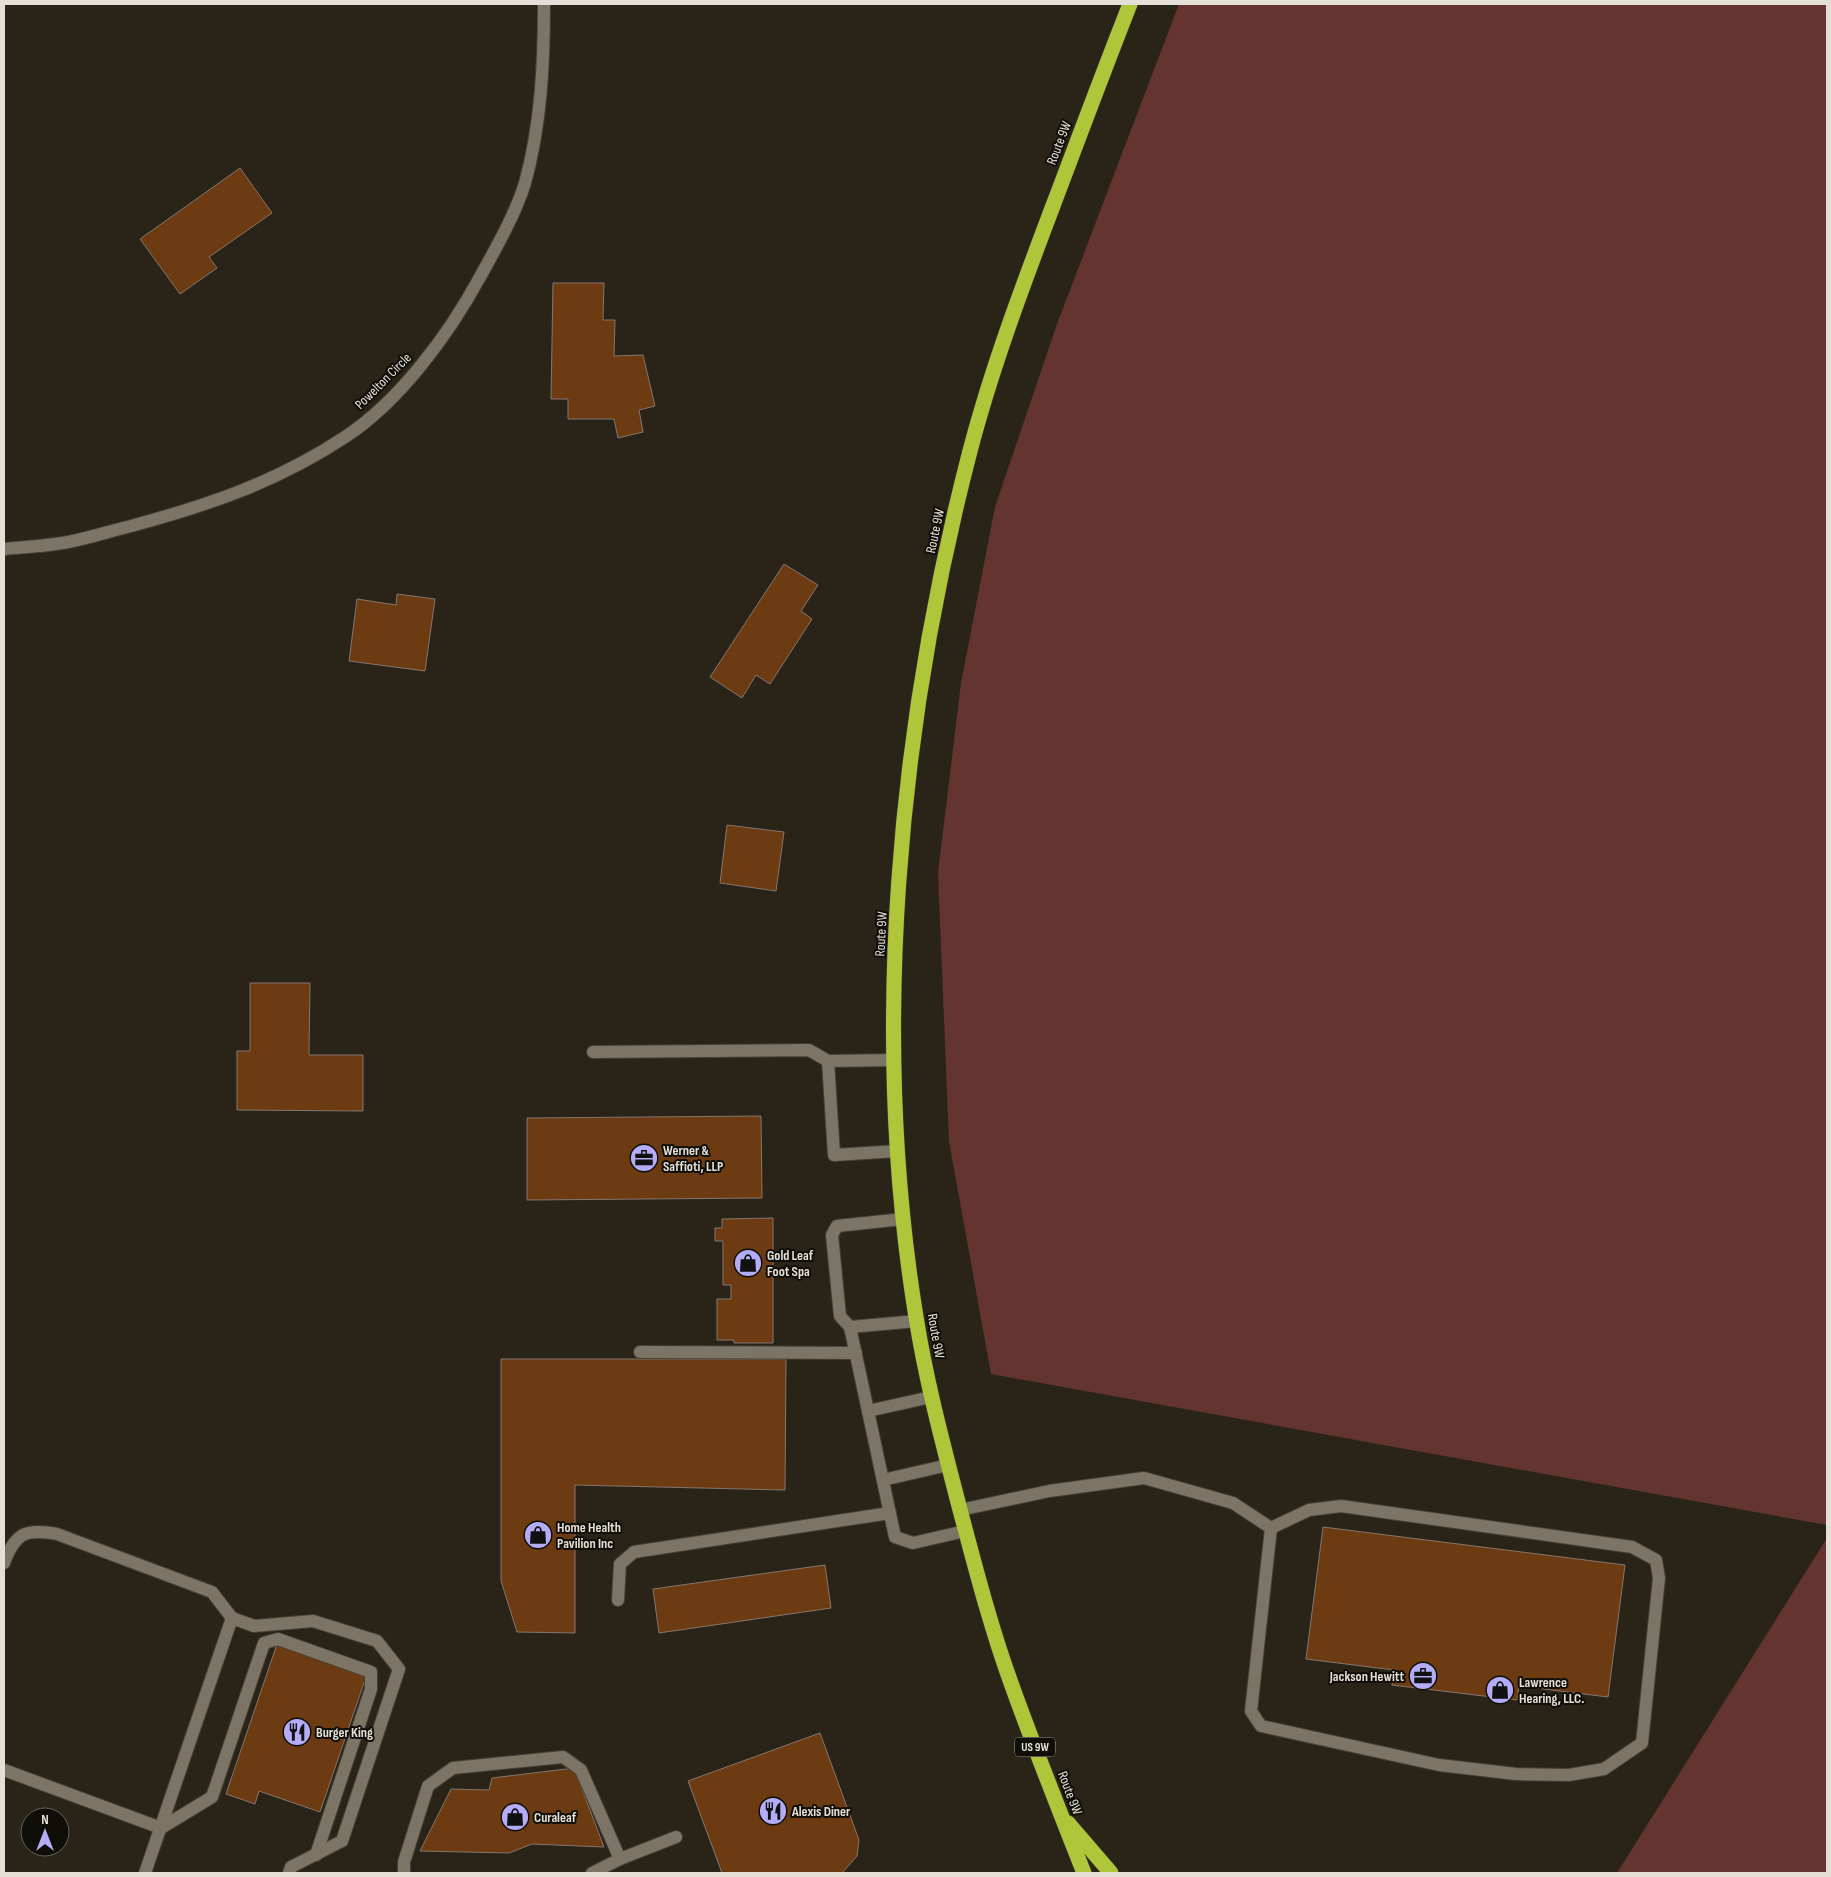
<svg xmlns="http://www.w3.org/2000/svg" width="1831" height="1877" font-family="'Sofia Sans Condensed',sans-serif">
  <rect width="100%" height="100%" fill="#2a2418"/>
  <g fill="#643431">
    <path d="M 1179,4 L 1827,4 L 1827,1525 L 991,1374 L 949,1141 L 938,873 L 961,683 L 995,507 L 1057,324 Z"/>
    <path d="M 1827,1538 L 1827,1873 L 1617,1873 Z"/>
  </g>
  <g fill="#6d3b12" stroke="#85766d">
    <path d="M 240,168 L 272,213 L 209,257 L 217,268 L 180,294 L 140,239 Z"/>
    <path d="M 553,283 L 604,283 L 603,320 L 615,320 L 614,356 L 643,355 L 655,406 L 639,410 L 643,432 L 618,438 L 614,419 L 568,419 L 568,399 L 551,399 Z"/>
    <path d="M 784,564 L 818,585 L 801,611 L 812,619 L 770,684 L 756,675 L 742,698 L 710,677 Z"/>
    <path d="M 397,594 L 435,599 L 425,671 L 349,661 L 357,599 L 396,605 Z"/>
    <path d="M 727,825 L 784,832 L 776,891 L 720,883 Z"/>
    <path d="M 250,983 L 310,983 L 309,1055 L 363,1055 L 363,1111 L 237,1110 L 237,1051 L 250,1051 Z"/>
    <path d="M 761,1116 L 762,1198 L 527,1200 L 527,1118 Z"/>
    <path d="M 773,1218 L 773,1343 L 734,1343 L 734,1340 L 717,1340 L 717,1299 L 731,1299 L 731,1285 L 723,1285 L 723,1241 L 715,1241 L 715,1228 L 722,1228 L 722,1219 Z"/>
    <path d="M 501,1359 L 786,1359 L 785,1490 L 575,1485 L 575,1633 L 517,1632 L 501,1581 Z"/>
    <path d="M 1323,1527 L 1625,1565 L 1608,1697 L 1519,1686 L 1517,1700 L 1392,1685 L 1394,1670 L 1306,1659 Z"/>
    <path d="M 825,1565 L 831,1608 L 659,1633 L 653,1589 Z"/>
    <path d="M 277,1644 L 367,1674 L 320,1812 L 259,1791 L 255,1804 L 226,1794 Z"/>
    <path d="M 820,1733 L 859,1840 L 857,1856 L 842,1873 L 722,1873 L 688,1781 Z"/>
    <path d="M 574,1768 L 604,1847 L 532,1844 L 509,1853 L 420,1851 L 451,1789 L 489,1790 L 492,1778 Z"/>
  </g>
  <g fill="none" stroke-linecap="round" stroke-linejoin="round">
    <defs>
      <g id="lane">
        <path d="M 593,1052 L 809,1050 L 828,1061 L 894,1060"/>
        <path d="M 828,1061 L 834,1155 L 898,1151"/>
        <path d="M 903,1219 L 837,1226 L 832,1235 L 840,1316 L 850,1327 L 917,1321"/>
        <path d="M 850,1327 L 868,1411"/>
        <path d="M 640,1352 L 856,1353"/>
        <path d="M 931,1397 L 868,1411 L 895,1537 L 913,1543 L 965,1531"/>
        <path d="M 883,1480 L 948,1465"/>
        <path d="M 1341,1506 L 1632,1547 L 1656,1560 L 1659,1578 L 1642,1743 L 1604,1769 L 1569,1775 L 1516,1774 L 1439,1765 L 1261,1726 L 1251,1711 L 1271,1528 L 1309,1510 Z"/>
        <path d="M 960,1510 L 1049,1491 L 1144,1478 L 1233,1503 L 1271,1528"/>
        <path d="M 4,1563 C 15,1533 26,1528 57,1534 L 212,1592 L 232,1618"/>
        <path d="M 618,1600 L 620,1564 L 634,1552 L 890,1513"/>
        <path d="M 4,1770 L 161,1828 L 212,1797 L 264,1643 L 278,1639 L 371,1672 L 371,1689 L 316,1855"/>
        <path d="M 145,1873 L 232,1618 L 254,1626 L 313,1621 L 377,1641 L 399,1669 L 342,1841 L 291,1867 L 289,1873"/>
        <path d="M 404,1873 L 404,1862 L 428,1786 L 453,1768 L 563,1757 L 581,1770 L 620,1859"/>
        <path d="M 592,1873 L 620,1859 L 676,1837"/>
      </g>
      <path id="street" d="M 4,549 C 25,547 47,546 68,542 C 89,538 110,531 131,526 C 209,505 277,482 345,437 C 400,401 449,334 480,277 C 495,250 516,213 525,183 C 541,125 544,64 544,4"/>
      <g id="highway">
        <path d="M 1068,1823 L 1111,1873"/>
        <path d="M 1084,1873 C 1059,1810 1034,1747 1011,1683 C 990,1625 975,1566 959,1506 C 943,1444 926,1381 916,1317 C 870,1034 898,728 970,451 C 992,367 1023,285 1054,203 C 1079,137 1104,70 1130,4"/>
      </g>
    </defs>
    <use href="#lane" stroke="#454036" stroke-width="14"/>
    <use href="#street" stroke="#454036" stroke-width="14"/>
    <use href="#highway" stroke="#454036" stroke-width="16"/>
    <use href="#lane" stroke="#7c7566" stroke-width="12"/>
    <use href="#street" stroke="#7c7566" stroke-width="12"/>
    <use href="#highway" stroke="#b0c63a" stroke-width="15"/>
  </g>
  <defs>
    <symbol id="office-disc" viewBox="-11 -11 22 22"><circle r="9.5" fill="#b5acf8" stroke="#100e08"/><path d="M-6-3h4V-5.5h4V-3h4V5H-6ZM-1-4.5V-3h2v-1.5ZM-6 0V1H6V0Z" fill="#111"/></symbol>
    <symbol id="shop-disc" viewBox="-11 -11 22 22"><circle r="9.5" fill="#b5acf8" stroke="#100e08"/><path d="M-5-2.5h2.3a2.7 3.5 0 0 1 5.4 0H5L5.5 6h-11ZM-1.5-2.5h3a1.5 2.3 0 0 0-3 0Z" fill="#111"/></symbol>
    <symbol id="restaurant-disc" viewBox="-11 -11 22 22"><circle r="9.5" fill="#b5acf8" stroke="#100e08"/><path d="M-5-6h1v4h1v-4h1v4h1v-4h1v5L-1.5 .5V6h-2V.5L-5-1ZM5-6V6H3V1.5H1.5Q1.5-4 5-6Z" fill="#111"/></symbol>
  </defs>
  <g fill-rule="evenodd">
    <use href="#office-disc" x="628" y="1142" width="32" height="32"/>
    <use href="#shop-disc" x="732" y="1247" width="32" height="32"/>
    <use href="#shop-disc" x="522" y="1519" width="32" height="32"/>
    <use href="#office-disc" x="1407" y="1660" width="32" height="32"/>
    <use href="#shop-disc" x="1484" y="1674" width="32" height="32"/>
    <use href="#restaurant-disc" x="281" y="1716" width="32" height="32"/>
    <use href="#restaurant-disc" x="757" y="1795" width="32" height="32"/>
    <use href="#shop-disc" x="499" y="1801" width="32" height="32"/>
  </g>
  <g text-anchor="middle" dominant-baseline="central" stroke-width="4" stroke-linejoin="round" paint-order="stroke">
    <rect fill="#100e08" stroke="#a4a19a" stroke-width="1" x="1015" y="1737.5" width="40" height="19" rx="4"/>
    <g font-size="12" font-weight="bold" fill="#e4e0d8">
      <text x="1035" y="1747">US 9W</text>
    </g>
    <g font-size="14" fill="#e4e0d8" stroke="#100e08">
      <text transform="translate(1059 143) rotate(-69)">Route 9W</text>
      <text transform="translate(383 381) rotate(-45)">Powelton Circle</text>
      <text transform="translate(935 531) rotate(-78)">Route 9W</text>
      <text transform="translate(881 934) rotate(-87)">Route 9W</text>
      <text transform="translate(936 1336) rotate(80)">Route 9W</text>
      <text transform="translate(1070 1793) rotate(69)">Route 9W</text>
    </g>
    <g font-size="14" font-weight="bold" fill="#e4e0d8" stroke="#100e08" text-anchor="start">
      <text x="663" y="1150">Werner &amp;<tspan x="663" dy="16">Saffioti, LLP</tspan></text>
      <text x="767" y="1255">Gold Leaf<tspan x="767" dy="16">Foot Spa</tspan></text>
      <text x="557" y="1527">Home Health<tspan x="557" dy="16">Pavilion Inc</tspan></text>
      <text x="1404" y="1676" text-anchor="end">Jackson Hewitt</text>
      <text x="1519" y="1682">Lawrence<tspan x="1519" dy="16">Hearing, LLC.</tspan></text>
      <text x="316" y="1732">Burger King</text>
      <text x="792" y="1811">Alexis Diner</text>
      <text x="534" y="1817">Curaleaf</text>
    </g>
  </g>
  <rect width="1831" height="1877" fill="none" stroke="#e4e0d8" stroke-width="10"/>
  <g transform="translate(45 1832)"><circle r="24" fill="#100e08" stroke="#65625b"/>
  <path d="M0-4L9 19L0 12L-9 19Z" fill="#b5acf8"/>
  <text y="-8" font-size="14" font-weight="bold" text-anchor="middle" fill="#e4e0d8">N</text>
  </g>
</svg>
